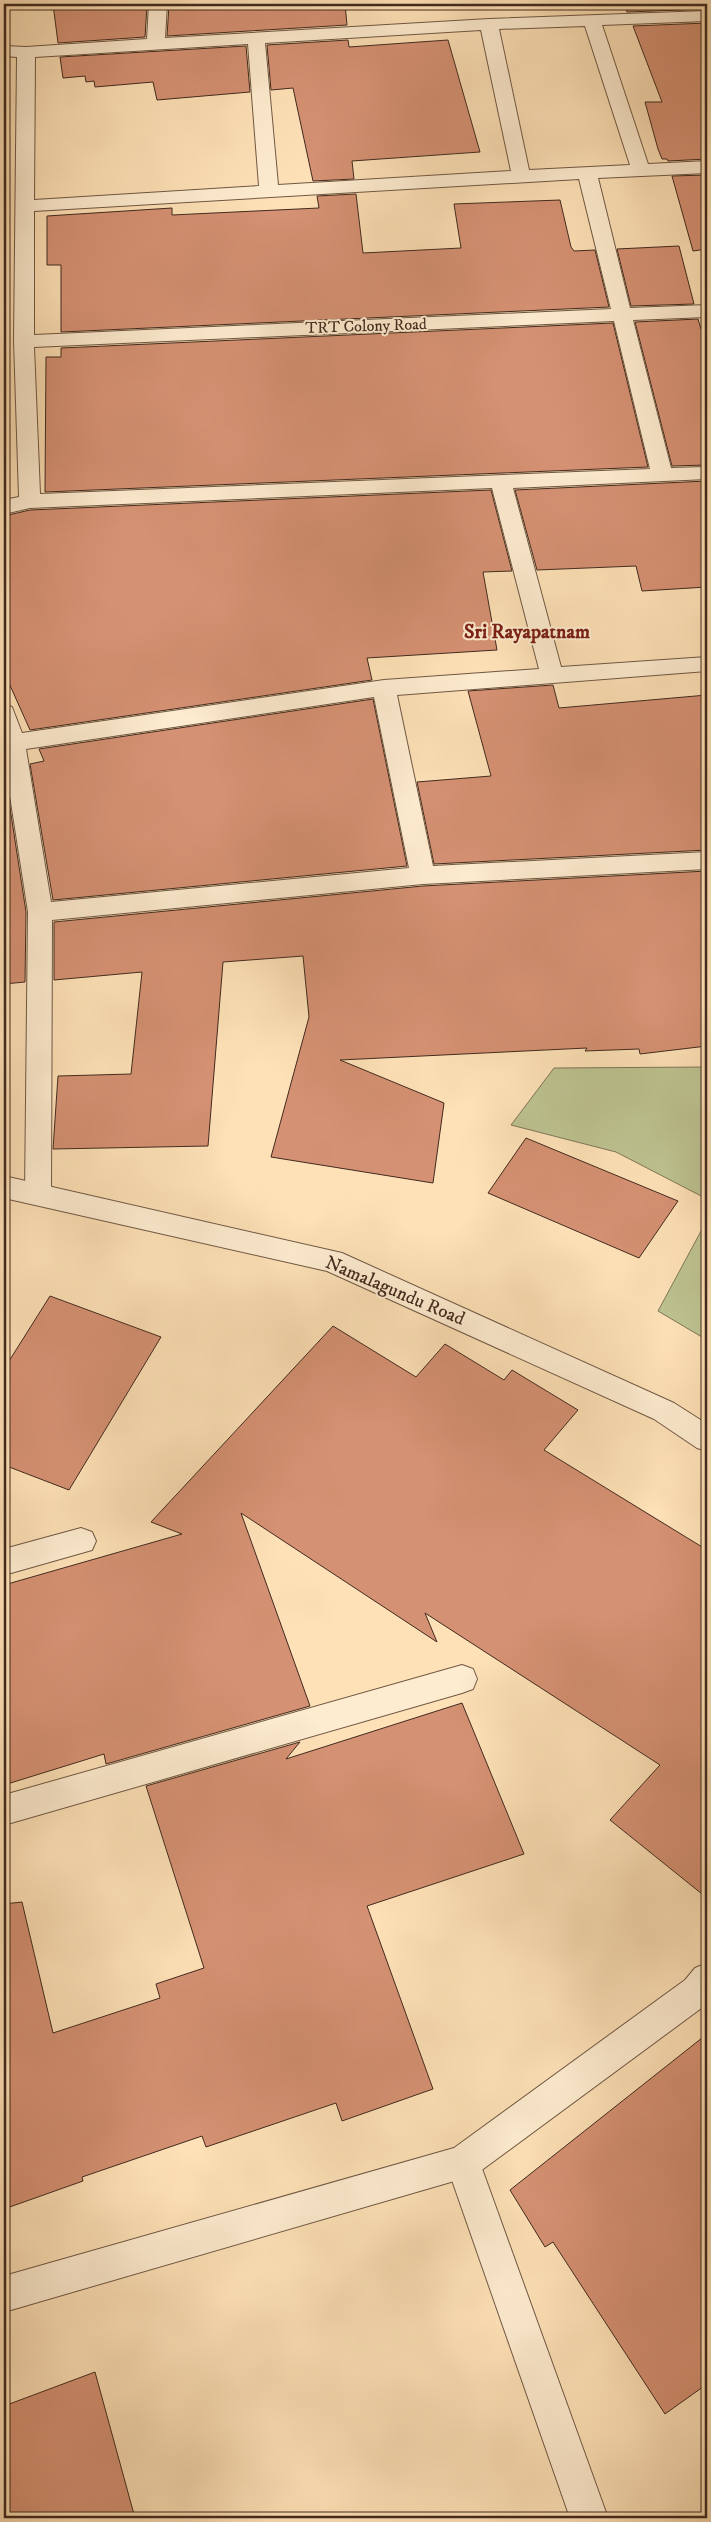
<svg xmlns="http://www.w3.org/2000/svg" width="711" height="2522" font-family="'IM FELL DW Pica',serif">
  <rect width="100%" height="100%" fill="#fee1b7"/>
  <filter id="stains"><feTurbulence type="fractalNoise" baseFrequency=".004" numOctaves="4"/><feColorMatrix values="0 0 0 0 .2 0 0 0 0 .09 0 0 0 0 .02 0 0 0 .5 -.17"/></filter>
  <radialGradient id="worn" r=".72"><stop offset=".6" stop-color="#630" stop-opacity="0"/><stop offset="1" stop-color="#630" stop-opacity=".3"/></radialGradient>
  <g fill="#bdc391" stroke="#7f7658">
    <path d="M 707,1067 L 707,1199 L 616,1152 L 511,1125 L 554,1068 Z"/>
    <path d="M 707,1220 L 707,1340 L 658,1311 Z"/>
  </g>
  <g fill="#d59173" stroke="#412a1e">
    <path d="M 53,4 L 147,5 L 145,37 L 58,43 Z"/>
    <path d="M 345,4 L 347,25 L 167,36 L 169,5 Z"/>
    <path d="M 624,4 L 707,4 L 707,9 L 627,12 Z"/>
    <path d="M 707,23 L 707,159 L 668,161 L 667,159 L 662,159 L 658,149 L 645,102 L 662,102 L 633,26 Z"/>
    <path d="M 348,40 L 349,47 L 448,40 L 480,152 L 352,161 L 354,179 L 313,181 L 293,88 L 271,90 L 267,45 Z"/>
    <path d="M 246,46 L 250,92 L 157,100 L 153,82 L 95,87 L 94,81 L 86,82 L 85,76 L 63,78 L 60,57 Z"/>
    <path d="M 707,175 L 707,249 L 693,251 L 672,176 Z"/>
    <path d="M 356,194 L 363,253 L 461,248 L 454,204 L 560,200 L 571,247 L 574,251 L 595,250 L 609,307 L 61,332 L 61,265 L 47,265 L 47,216 L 172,208 L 172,215 L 319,208 L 317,196 Z"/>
    <path d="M 679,246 L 694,304 L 631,306 L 617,249 Z"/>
    <path d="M 698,319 L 701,329 L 707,328 L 707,465 L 672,466 L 635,322 Z"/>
    <path d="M 613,323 L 648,467 L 45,492 L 46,357 L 61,357 L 61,348 Z"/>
    <path d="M 707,481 L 707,587 L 642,591 L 636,566 L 537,570 L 515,490 Z"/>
    <path d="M 491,490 L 512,571 L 483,572 L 497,650 L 367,658 L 372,680 L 30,730 L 4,672 L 4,516 L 30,510 Z"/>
    <path d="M 553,685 L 559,708 L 707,695 L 707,850 L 434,864 L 417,782 L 491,776 L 468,691 Z"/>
    <path d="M 373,699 L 407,866 L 53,900 L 30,764 L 44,761 L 39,749 Z"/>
    <path d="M 4,769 L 26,912 L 25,982 L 4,984 Z"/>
    <path d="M 707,871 L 707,1046 L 640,1054 L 639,1049 L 585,1051 L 587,1048 L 340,1060 L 444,1103 L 433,1183 L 271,1157 L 309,1017 L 303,956 L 223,962 L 208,1146 L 53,1149 L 58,1076 L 131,1074 L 142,972 L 54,980 L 54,922 L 423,886 Z"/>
    <path d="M 526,1138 L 678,1201 L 639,1258 L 488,1193 Z"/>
    <path d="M 50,1296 L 161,1337 L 69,1490 L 4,1465 L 4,1369 Z"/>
    <path d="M 333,1326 L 416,1377 L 445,1344 L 504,1380 L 512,1370 L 578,1410 L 544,1450 L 707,1550 L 707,1898 L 610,1820 L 660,1765 L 425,1613 L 437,1642 L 241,1513 L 310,1706 L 106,1764 L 104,1754 L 4,1785 L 4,1585 L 182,1534 L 151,1522 Z"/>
    <path d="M 462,1703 L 524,1854 L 367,1906 L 433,2089 L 342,2121 L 336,2103 L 206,2147 L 202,2136 L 82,2177 L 83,2181 L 4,2209 L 4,1904 L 22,1902 L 53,2033 L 160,1998 L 156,1984 L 204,1968 L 146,1786 L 300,1742 L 286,1759 Z"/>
    <path d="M 707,2034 L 707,2384 L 665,2414 L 553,2242 L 545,2247 L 510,2190 Z"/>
    <path d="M 95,2372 L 135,2518 L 4,2518 L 4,2406 Z"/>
  </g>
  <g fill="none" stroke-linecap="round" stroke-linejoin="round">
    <defs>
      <g id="minor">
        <path d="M 149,4 L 167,4 L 165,38 L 489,19 L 707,11 L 707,21 L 602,25 L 648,164 L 707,161 L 707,173 L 598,178 L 630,308 L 707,305 L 707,317 L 633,320 L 671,468 L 707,467 L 707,479 L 513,488 L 561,667 L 707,657 L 707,671 L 397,695 L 433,866 L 707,852 L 707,869 L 423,884 L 52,920 L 51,1194 L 48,1201 L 38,1205 L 28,1201 L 25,1194 L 28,912 L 4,757 L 4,704 L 12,707 L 22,733 L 384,680 L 539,669 L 492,488 L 30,508 L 4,514 L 4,500 L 19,497 L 14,341 L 17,57 L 4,56 L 4,46 L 26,47 L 147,39 ZM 585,26 L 630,165 L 529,170 L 499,29 ZM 481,30 L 511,171 L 278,185 L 265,43 ZM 248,44 L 259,186 L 34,200 L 35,57 ZM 579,179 L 611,309 L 34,335 L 34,211 ZM 614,321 L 650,469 L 40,494 L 34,347 ZM 374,697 L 409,868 L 51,902 L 26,749 Z"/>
        <path d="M 81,1528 L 92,1532 L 96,1541 L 92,1550 L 4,1575 L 4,1549 Z"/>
        <path d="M 462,1665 L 473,1669 L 477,1679 L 473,1689 L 462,1693 L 4,1825 L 4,1795 Z"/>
        <path d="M 463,2146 L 475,2151 L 480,2163 L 608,2518 L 570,2518 L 446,2163 L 451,2151 Z"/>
      </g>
      <g id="tertiary">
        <path d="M 4,1176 L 342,1253 L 674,1403 L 707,1424 L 707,1451 L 697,1448 L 654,1419 L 327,1271 L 4,1198 Z"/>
        <path d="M 707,1963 L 707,2004 L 475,2175 L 4,2312 L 4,2276 L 454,2148 L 685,1980 L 695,1968 Z"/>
      </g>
    </defs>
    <use href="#minor" stroke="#705844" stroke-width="2"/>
    <use href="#tertiary" stroke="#705844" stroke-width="2"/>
    <use href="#minor" fill="#feecd0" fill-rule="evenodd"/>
    <use href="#tertiary" fill="#feecd0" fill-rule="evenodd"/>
  </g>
  <g text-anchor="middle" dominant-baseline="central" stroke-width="4" stroke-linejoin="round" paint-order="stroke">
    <g font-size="16" fill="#412a1e" stroke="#feecd0">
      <text transform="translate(366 326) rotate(-2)">TRT Colony Road</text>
    </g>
    <g font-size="19" fill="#412a1e" stroke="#feecd0">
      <text transform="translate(395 1291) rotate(23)">Namalagundu Road</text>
    </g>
    <g font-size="20" font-weight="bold" fill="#7a1f14" stroke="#feecd0">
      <text x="527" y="632">Sri Rayapatnam</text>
    </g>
  </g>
  <rect width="711" height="2522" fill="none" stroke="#fee1b7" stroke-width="20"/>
  <rect x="5" y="5" width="701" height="2512" fill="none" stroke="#412a1e" stroke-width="2.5"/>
  <rect x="10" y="10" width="691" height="2502" fill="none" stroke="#412a1e"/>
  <rect width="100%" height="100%" filter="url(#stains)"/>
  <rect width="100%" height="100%" fill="url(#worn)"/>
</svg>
